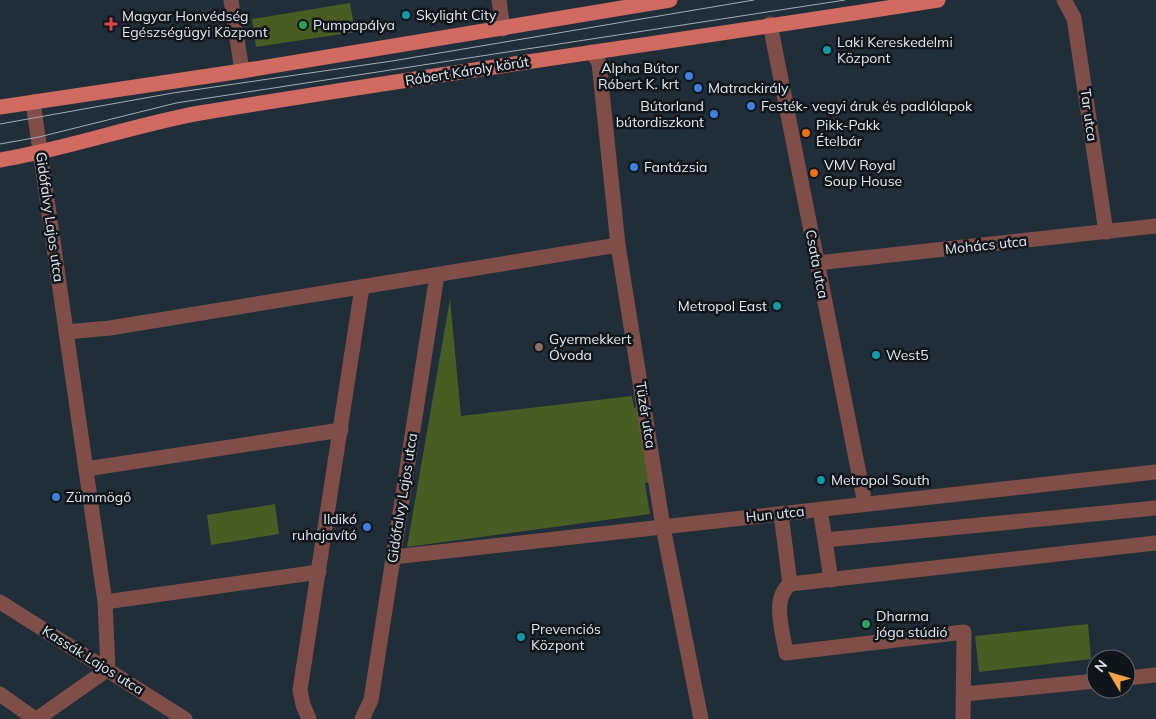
<svg xmlns="http://www.w3.org/2000/svg" width="1156" height="719" font-family="Mulish,sans-serif">
  <rect width="100%" height="100%" fill="#1f2e39"/>
  <g fill="#475d23">
    <path d="M 350,3 L 355,32 L 256,47 L 252,19 Z"/>
    <path d="M 450,299 L 461,416 L 632,396 L 634,408 L 638,407 L 651,482 L 645,483 L 650,514 L 407,547 Z"/>
    <path d="M 275,504 L 279,534 L 211,545 L 207,515 Z"/>
    <path d="M 1088,624 L 1091,659 L 979,672 L 975,636 Z"/>
  </g>
  <g fill="none" stroke-linecap="round" stroke-linejoin="round">
    <g stroke="#804e48" stroke-width="15">
      <path d="M 231,0 L 242,71"/>
      <path d="M 499,0 L 503,29"/>
      <path d="M 1064,0 L 1074,18 L 1106,232"/>
      <path d="M 770,24 L 865,504"/>
      <path d="M 592,52 L 599,63 L 618,245 L 663,527 L 701,719"/>
      <path d="M 33,102 L 105,602 L 108,669 L 37,719"/>
      <path d="M 817,263 L 1156,226"/>
      <path d="M 66,332 L 110,328 L 618,245"/>
      <path d="M 86,469 L 341,430"/>
      <path d="M 820,510 L 825,540 L 1156,508"/>
      <path d="M 781,514 L 790,584"/>
      <path d="M 825,540 L 831,580"/>
      <path d="M 393,557 L 1156,472"/>
      <path d="M 0,602 L 185,719"/>
      <path d="M 105,602 L 319,572"/>
      <path d="M 1126,678 L 1156,675"/>
      <path d="M 0,694 L 35,719"/>
      <path d="M 964,694 L 1096,681"/>
      <path d="M 309,719 L 303,705 L 300,690 L 362,287"/>
      <path d="M 362,719 L 371,700 L 437,275"/>
      <path d="M 963,719 L 964,632 L 786,653 C 783,632 771,599 790,584 L 1156,543"/>
    </g>
    <g stroke="#d16b61" stroke-width="15">
      <path d="M 0,107 L 242,71 L 670,0"/>
      <path d="M 0,160 C 68,149 133,125 200,113 C 446,72 692,39 938,0"/>
    </g>
    <g stroke="#a1adb6" stroke-width="1">
      <path d="M 0,124 L 173,93 L 392,61 L 754,0"/>
      <path d="M 0,144 L 39,137 L 176,103 L 845,0"/>
    </g>
  </g>
  <g fill="#0f9aa8" stroke="#0f151a" stroke-width="2">
    <circle cx="406" cy="15" r="5"/>
    <circle cx="827" cy="50" r="5"/>
    <circle cx="777" cy="306" r="5"/>
    <circle cx="876" cy="355" r="5"/>
    <circle cx="821" cy="480" r="5"/>
    <circle cx="521" cy="637" r="5"/>
  </g>
  <path fill="#e0444e" stroke="#0f151a" stroke-width="2" d="M108.5 16.5h5v5h5v5h-5v5h-5v-5h-5v-5h5z"/>
  <g fill="#2e9e5b" stroke="#0f151a" stroke-width="2">
    <circle cx="303" cy="25" r="5"/>
    <circle cx="866" cy="624" r="5"/>
  </g>
  <g fill="#3f7fe0" stroke="#0f151a" stroke-width="2">
    <circle cx="689" cy="76" r="5"/>
    <circle cx="698" cy="88" r="5"/>
    <circle cx="751" cy="106" r="5"/>
    <circle cx="714" cy="114" r="5"/>
    <circle cx="634" cy="167" r="5"/>
    <circle cx="56" cy="497" r="5"/>
    <circle cx="367" cy="527" r="5"/>
  </g>
  <g fill="#e8710a" stroke="#0f151a" stroke-width="2">
    <circle cx="806" cy="133" r="5"/>
    <circle cx="814" cy="173" r="5"/>
  </g>
  <circle fill="#8d6e63" stroke="#0f151a" stroke-width="2" cx="539" cy="347" r="5"/>
  <g text-anchor="middle" dominant-baseline="central" stroke-width="5" stroke-linejoin="round" paint-order="stroke">
    <g font-size="14" fill="#e1ebf3" stroke="#0f151a" text-anchor="start">
      <text x="416" y="15">Skylight City</text>
      <text x="122" y="16">Magyar Honvédség<tspan x="122" dy="16">Egészségügyi Központ</tspan></text>
      <text x="313" y="25">Pumpapálya</text>
      <text x="837" y="42">Laki Kereskedelmi<tspan x="837" dy="16">Központ</tspan></text>
      <text x="679" y="68" text-anchor="end">Alpha Bútor<tspan x="679" dy="16">Róbert K. krt</tspan></text>
      <text x="708" y="88">Matrackirály</text>
      <text x="704" y="106" text-anchor="end">Bútorland<tspan x="704" dy="16">bútordiszkont</tspan></text>
      <text x="761" y="106">Festék- vegyi áruk és padlólapok</text>
      <text x="816" y="125">Pikk-Pakk<tspan x="816" dy="16">Ételbár</tspan></text>
      <text x="824" y="165">VMV Royal<tspan x="824" dy="16">Soup House</tspan></text>
      <text x="644" y="167">Fantázsia</text>
      <text x="767" y="306" text-anchor="end">Metropol East</text>
      <text x="549" y="339">Gyermekkert<tspan x="549" dy="16">Óvoda</tspan></text>
      <text x="886" y="355">West5</text>
      <text x="831" y="480">Metropol South</text>
      <text x="66" y="497">Zümmögő</text>
      <text x="357" y="519" text-anchor="end">Ildikó<tspan x="357" dy="16">ruhajavító</tspan></text>
      <text x="876" y="616">Dharma<tspan x="876" dy="16">jóga stúdió</tspan></text>
      <text x="531" y="629">Prevenciós<tspan x="531" dy="16">Központ</tspan></text>
    </g>
    <g font-size="14" fill="#e1ebf3" stroke="#0f151a">
      <text transform="translate(467 71) rotate(-9)">Róbert Károly körút</text>
      <text transform="translate(1089 115) rotate(82)">Tar utca</text>
      <text transform="translate(50 217) rotate(82)">Gidófalvy Lajos utca</text>
      <text transform="translate(986 245) rotate(-6)">Mohács utca</text>
      <text transform="translate(817 264) rotate(79)">Csata utca</text>
      <text transform="translate(646 415) rotate(81)">Tüzér utca</text>
      <text transform="translate(402 498) rotate(-81)">Gidófalvy Lajos utca</text>
      <text transform="translate(775 514) rotate(-6)">Hun utca</text>
      <text transform="translate(93 660) rotate(32)">Kassák Lajos utca</text>
    </g>
  </g>
  <g transform="translate(1111 674) rotate(308)"><circle r="24" fill="#0f151a" stroke="#636b71"/>
  <path d="M0-4L9 19L0 12L-9 19Z" fill="#f5a246"/>
  <text y="-8" font-size="14" font-weight="bold" text-anchor="middle" fill="#e1ebf3">N</text>
  </g>
</svg>
